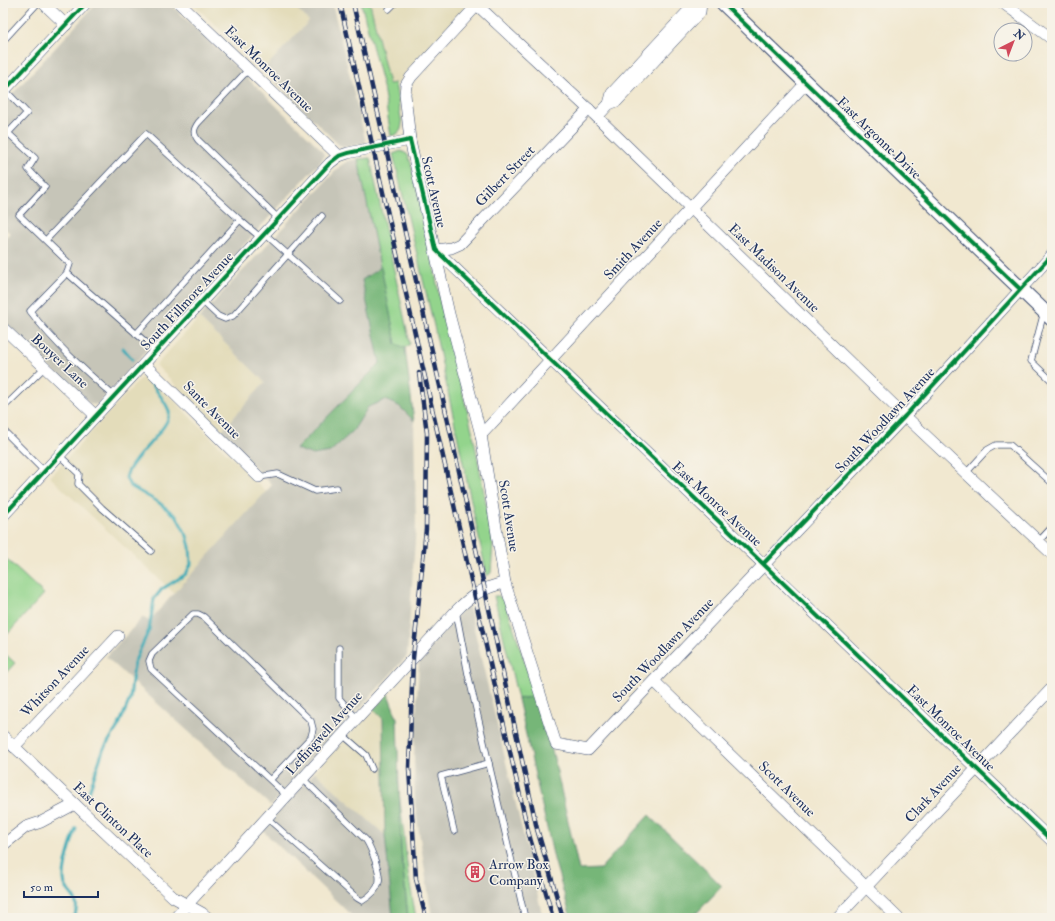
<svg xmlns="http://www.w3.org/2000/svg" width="1055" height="921" font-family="'IM FELL Double Pica',serif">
  <rect width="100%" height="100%" fill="#f7f3e8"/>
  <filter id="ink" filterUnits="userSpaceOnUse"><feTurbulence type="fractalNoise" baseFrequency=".025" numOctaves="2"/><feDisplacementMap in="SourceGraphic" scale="8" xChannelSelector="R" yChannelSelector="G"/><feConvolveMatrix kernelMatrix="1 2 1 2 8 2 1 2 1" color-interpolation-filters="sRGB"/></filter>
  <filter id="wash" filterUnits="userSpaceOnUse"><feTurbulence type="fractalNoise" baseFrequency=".012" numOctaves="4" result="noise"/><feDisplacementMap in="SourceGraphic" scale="16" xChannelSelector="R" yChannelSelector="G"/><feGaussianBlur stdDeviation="0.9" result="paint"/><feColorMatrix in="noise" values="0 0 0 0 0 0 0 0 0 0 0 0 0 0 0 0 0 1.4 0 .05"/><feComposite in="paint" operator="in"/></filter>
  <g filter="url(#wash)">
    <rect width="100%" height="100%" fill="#f1e8d0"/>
    <g fill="#e3dcba">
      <path d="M 192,3 L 291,3 L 309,21 L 263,70 Z"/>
      <path d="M 370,3 L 467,3 L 467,6 L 404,74 L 399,83 L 389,84 Z"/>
      <path d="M 199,318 L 265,382 L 221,432 L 156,365 Z"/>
      <path d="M 145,377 L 152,379 L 266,492 L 175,594 L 50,477 L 140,379 Z"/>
      <path d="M 373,709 L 383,719 L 385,835 L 315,772 Z"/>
    </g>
    <g fill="#c6c5b8">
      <path d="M 97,3 L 169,3 L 322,150 L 324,155 L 322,160 L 98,403 L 94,405 L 89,403 L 3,324 L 3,241 L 10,233 L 3,227 L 3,104 Z"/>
      <path d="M 291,3 L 332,3 L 366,143 L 347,147 L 339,145 L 263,70 L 309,21 Z"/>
      <path d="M 358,159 L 381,267 L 362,280 L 380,363 L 296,449 L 353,431 L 368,407 L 385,400 L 399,406 L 414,421 L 416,525 L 407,656 L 271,806 L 106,657 L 143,617 L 149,621 L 272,485 L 221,432 L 265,382 L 199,318 L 340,166 L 348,161 Z"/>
      <path d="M 469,607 L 543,918 L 432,918 L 415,805 L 414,756 L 419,663 L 421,657 L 464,609 Z"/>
      <path d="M 315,772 L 385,835 L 393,918 L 354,918 L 262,830 Z"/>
    </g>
    <g fill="#93d48c" stroke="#578275">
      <path d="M 361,3 L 370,3 L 389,84 L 395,83 L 402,124 C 401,132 399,134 391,136 L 383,87 Z"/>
      <path d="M 401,151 L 407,154 L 411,163 L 430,244 L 440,301 L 473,434 L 481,476 L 493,543 L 491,573 L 487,576 L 434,326 L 393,154 Z"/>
      <path d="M 370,158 L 410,344 L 405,348 L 396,344 L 358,159 Z"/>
      <path d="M 3,556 L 44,594 L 3,639 Z"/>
      <path d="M 494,596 L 499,596 L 505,601 L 536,696 L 518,699 Z"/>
      <path d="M 3,652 L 15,663 L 3,676 Z"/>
      <path d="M 399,791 L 408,873 L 416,918 L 408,918 L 401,849 Z"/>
    </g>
    <g fill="#76b678" stroke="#48726b">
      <path d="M 381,267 L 396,344 L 405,348 L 414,421 L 399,406 L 385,400 L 368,407 L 353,431 L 330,452 L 313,455 L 296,449 L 380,363 L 362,280 Z"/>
      <path d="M 388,694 L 397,718 L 401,849 L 408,918 L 393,918 L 385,835 L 383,719 L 373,709 Z"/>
      <path d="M 536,696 L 553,754 L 579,870 L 600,869 L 649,815 L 722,886 L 692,918 L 571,918 L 554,859 L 518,699 Z"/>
    </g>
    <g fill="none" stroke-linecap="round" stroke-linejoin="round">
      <g stroke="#3babb7" stroke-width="3">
        <path d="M 123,348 L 132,359"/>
        <path d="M 88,795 L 103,750 L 119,725 L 130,699 L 134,663 L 149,630 L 154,599 L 162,589 L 186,574 L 191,564 L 190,547 L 187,536 L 177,517 L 158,502 L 130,486 L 126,478 C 129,458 173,427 169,411 C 165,400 155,389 148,379"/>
        <path d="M 74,918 C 83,894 64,895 64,879 C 63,865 72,842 76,828"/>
      </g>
    </g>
  </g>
  <g filter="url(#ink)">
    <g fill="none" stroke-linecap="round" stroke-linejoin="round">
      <defs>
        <g id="service">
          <path d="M 389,9 L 395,3"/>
          <path d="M 3,41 L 38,3"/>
          <path d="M 248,70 L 198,123 C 193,130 193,133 198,140 L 279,219"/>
          <path d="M 5,90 L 27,113 L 8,133 L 35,158 L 28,169 L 45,187 L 19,215 L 70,264 L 67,273"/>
          <path d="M 265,234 L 340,301"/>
          <path d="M 46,240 L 146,134 L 240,220"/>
          <path d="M 202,301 L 218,316 L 225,319 L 233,316 L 322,216"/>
          <path d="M 1044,312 L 1031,361 L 1052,381"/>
          <path d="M 136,334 L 240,220 L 261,238"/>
          <path d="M 114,396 C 84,370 54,343 30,311 L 67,273 L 156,351"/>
          <path d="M 3,408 L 45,367"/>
          <path d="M 3,430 L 44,471"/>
          <path d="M 59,455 L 79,474 L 78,484 L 102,508 L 151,551"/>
          <path d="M 966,473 L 987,450 L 996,445 L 1010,445 L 1052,483"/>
          <path d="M 259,477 L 278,474 L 315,491 L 337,488"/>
          <path d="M 1039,541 L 1052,527"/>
          <path d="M 456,611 L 468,674 L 525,918"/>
          <path d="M 339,648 L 339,698 L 357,719"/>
          <path d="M 343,735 L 366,755 L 372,769"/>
          <path d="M 270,780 L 311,737 L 313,729 L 311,721 L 204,617 L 198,614 L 193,614 L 152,654 L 149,661 L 151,669 L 270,780 L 287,796"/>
          <path d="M 267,818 L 357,898 L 362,901 C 369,897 377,890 379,882 C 381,873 371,848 366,840 L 303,779"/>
          <path d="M 454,831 L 441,776 L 489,763"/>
        </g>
        <g id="minor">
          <path d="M 43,3 L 66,25"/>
          <path d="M 179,3 L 339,156"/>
          <path d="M 475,3 L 597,117 L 905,416 L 1052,554"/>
          <path d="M 479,3 L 411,77 L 406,85 L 405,94 L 410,140 L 449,314 L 481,435 L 505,583 L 556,744 L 588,750 L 905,416 L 1052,255"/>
          <path d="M 1003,3 L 1052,39"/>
          <path d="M 3,92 L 86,3"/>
          <path d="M 609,104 L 617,101 L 700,12 L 701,3"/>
          <path d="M 597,117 L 609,104 L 612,93 L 691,8 L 699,3"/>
          <path d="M 436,250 L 1052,841"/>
          <path d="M 436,250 L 451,248 L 460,244 L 589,109"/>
          <path d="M 3,328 L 96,416"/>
          <path d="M 144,364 L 259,477"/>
          <path d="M 481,435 L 806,83"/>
          <path d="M 3,516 L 330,163 L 339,156 L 348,153 L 410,140"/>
          <path d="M 654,681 L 898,918"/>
          <path d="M 3,736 L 173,897 L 202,913 L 208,918"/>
          <path d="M 14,747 L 118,636"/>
          <path d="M 3,845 L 26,827 L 41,822 L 75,804"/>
          <path d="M 175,918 L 456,611 C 470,596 484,587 505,583"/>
          <path d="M 837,918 L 1052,688"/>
        </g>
        <path id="tertiary" d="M 723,3 L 1052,319"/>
      </defs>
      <use href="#service" stroke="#3b4b6f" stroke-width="7"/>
      <use href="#minor" stroke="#3b4b6f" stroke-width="12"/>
      <use href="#tertiary" stroke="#3b4b6f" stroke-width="16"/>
      <use href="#service" stroke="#fff" stroke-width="5.5"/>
      <use href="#minor" stroke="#fff" stroke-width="11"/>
      <use href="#tertiary" stroke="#fff" stroke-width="14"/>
      <defs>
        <g id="rail">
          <path d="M 340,3 L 528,831 L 553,918"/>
          <path d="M 353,3 L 452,439 L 537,829 L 563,918"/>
          <path d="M 419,373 L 427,433 L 426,529 L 413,658 L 409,768 L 416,879 L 426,918"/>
        </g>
      </defs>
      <use href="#rail" stroke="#1b2f5e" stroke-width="4.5"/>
      <use href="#rail" stroke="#f7f3e8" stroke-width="3" stroke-dasharray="9" stroke-linecap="butt"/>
      <defs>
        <g id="cycleway">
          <path d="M 723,3 L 1020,289"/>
          <path d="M 3,92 L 86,3"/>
          <path d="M 3,516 L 330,163 L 339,156 L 348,153 L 410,140 L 436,250 L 1052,841"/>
          <path d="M 764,563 L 905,416 L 1052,255"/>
        </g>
      </defs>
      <use href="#cycleway" stroke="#f7f3e8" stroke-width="6"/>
      <use href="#cycleway" stroke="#00873e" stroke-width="4"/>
    </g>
  </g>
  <defs>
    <symbol id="building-ring" viewBox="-11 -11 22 22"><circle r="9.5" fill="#f7f3e8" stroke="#d1495b" stroke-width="1.5"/><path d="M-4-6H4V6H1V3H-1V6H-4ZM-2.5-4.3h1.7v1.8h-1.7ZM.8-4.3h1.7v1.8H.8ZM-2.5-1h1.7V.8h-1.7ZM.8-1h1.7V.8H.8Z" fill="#d1495b"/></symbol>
  </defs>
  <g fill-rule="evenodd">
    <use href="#building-ring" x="464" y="861" width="22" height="22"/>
  </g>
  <g text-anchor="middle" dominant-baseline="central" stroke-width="3" stroke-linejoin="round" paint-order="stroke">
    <g font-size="14" fill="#1b2f5e" stroke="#f7f3e8">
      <text transform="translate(269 69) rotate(44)">East Monroe Avenue</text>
      <text transform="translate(879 138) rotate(44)">East Argonne Drive</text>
      <text transform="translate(505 176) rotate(-46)">Gilbert Street</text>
      <text transform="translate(434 192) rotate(77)">Scott Avenue</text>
      <text transform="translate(633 249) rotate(-47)">Smith Avenue</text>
      <text transform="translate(774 268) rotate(44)">East Madison Avenue</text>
      <text transform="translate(187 301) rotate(-47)">South Fillmore Avenue</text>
      <text transform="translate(60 361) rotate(43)">Bouyer Lane</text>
      <text transform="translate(212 410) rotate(45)">Sante Avenue</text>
      <text transform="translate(885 420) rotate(-47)">South Woodlawn Avenue</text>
      <text transform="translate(717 504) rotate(43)">East Monroe Avenue</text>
      <text transform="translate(509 516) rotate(81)">Scott Avenue</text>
      <text transform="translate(663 650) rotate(-46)">South Woodlawn Avenue</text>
      <text transform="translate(55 681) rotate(-47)">Whitson Avenue</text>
      <text transform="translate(951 728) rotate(44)">East Monroe Avenue</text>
      <text transform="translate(324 733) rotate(-48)">Leffingwell Avenue</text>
      <text transform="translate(787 789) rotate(44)">Scott Avenue</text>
      <text transform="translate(933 793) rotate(-47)">Clark Avenue</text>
      <text transform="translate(113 820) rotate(43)">East Clinton Place</text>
    </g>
    <g font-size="14" fill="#1b2f5e" stroke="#f7f3e8" text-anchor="start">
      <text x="489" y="864">Arrow Box<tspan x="489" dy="16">Company</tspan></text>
    </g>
  </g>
  <rect width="1055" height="921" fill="none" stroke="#f7f3e8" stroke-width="16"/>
  <g transform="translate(1013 42) rotate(42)"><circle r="19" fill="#f7f3e8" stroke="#9fa5b1"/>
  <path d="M0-3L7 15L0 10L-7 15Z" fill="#d1495b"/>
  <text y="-6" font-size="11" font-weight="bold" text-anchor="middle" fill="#1b2f5e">N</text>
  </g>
  <path d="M24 891v6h74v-6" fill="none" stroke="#1b2f5e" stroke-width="2"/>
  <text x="30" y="891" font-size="12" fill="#1b2f5e" stroke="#f7f3e8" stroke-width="3" paint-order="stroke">50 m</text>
</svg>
